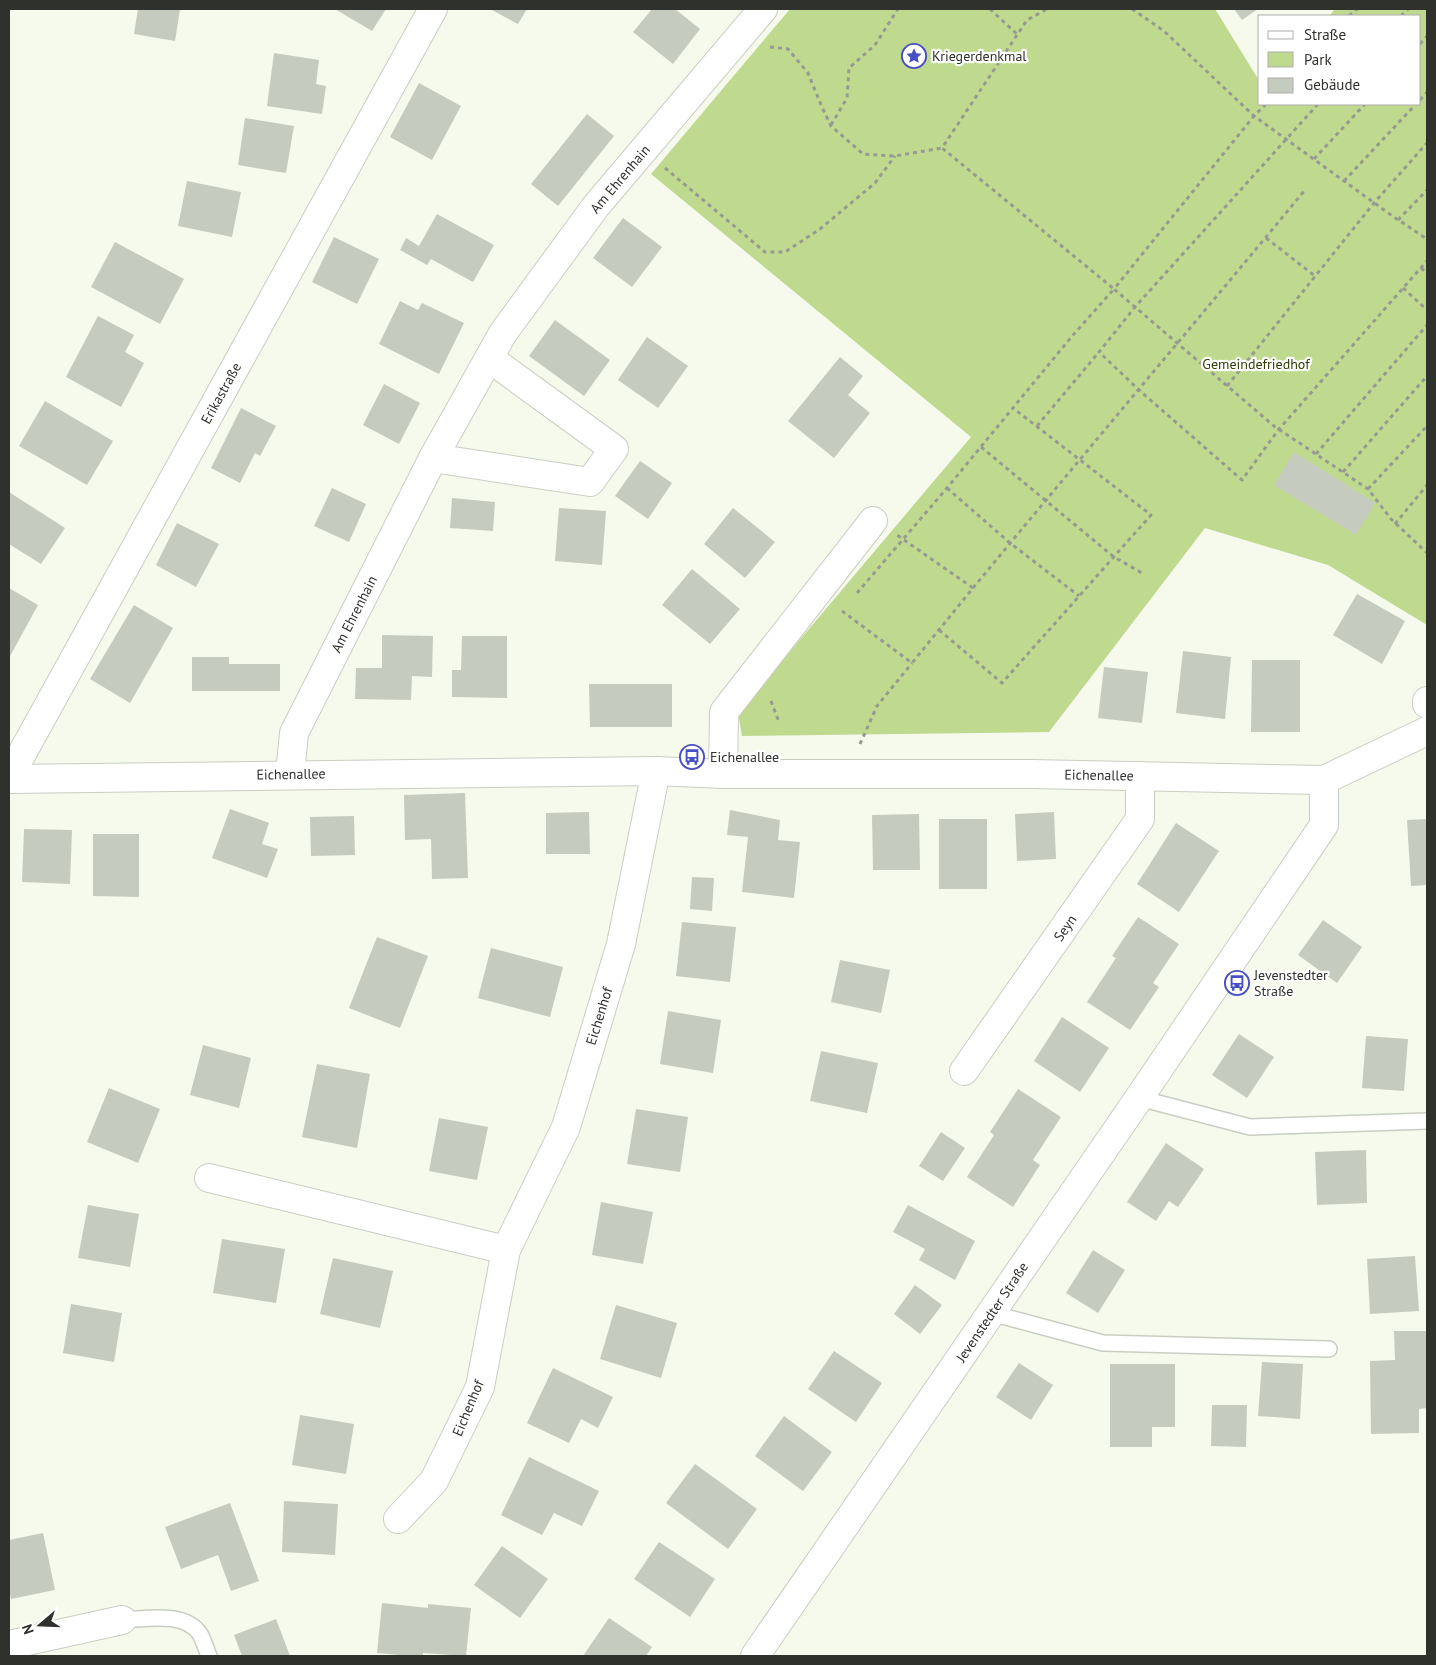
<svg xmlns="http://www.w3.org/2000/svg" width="1436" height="1665" font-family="'PT Sans',sans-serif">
  <rect width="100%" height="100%" fill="#f5faed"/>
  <path fill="#bfda8e" d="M 790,9 L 1215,9 L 1260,82 L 1260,104 L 1420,104 L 1420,16 L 1329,16 L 1335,9 L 1427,9 L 1427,625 L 1328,565 L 1205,528 L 1049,732 L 742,736 L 738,713 L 971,437 L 651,174 Z"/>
  <g fill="#c6cbbf">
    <path d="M 138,9 L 180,9 L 175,41 L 134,34 Z"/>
    <path d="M 335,9 L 386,9 L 372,31 Z"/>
    <path d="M 490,9 L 527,9 L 518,24 Z"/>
    <path d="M 652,9 L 675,9 L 700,29 L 673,64 L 633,32 Z"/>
    <path d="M 1234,9 L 1258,9 L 1242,20 Z"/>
    <path d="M 274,53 L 319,60 L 316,84 L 326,86 L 322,114 L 267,106 Z"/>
    <path d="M 419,83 L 461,106 L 432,160 L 390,137 Z"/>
    <path d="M 587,114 L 614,136 L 558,206 L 531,184 Z"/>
    <path d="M 245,118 L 294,126 L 286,173 L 238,165 Z"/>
    <path d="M 187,181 L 241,192 L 232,237 L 178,226 Z"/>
    <path d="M 437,214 L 494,245 L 473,282 L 431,259 L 427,265 L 400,250 L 406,238 L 419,246 Z"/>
    <path d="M 623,218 L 662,247 L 632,287 L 593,258 Z"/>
    <path d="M 334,237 L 379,259 L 357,304 L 312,282 Z"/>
    <path d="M 115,242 L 184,279 L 160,324 L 91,287 Z"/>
    <path d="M 400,301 L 418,310 L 422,303 L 464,323 L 439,374 L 379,344 Z"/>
    <path d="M 98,316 L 134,335 L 125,352 L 144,363 L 121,407 L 66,377 Z"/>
    <path d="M 555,320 L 610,360 L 584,396 L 529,356 Z"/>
    <path d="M 647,337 L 688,366 L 658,408 L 618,380 Z"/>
    <path d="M 840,357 L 863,376 L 848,395 L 870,413 L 834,458 L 788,421 Z"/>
    <path d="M 384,384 L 420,403 L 399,444 L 363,425 Z"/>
    <path d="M 45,401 L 113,441 L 87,485 L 19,446 Z"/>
    <path d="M 241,408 L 276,426 L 260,456 L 255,453 L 240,483 L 211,468 Z"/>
    <path d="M 1294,452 L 1375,503 L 1356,535 L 1274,485 Z"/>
    <path d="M 640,461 L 672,483 L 648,519 L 615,496 Z"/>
    <path d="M 332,488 L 366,504 L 349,542 L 314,526 Z"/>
    <path d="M 9,492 L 65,528 L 41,564 L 9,544 Z"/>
    <path d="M 452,498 L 495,502 L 493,531 L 450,528 Z"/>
    <path d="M 559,508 L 606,511 L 602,565 L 555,561 Z"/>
    <path d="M 733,508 L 775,542 L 745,578 L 704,544 Z"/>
    <path d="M 177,523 L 219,544 L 196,587 L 156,565 Z"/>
    <path d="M 692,569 L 740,609 L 710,644 L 662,605 Z"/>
    <path d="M 9,588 L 38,605 L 9,658 Z"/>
    <path d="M 1357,594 L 1405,621 L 1382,664 L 1333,635 Z"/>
    <path d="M 134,605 L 173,628 L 130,703 L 90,679 Z"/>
    <path d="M 382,635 L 433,636 L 432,677 L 412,676 L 411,700 L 355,699 L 356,668 L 382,668 Z"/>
    <path d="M 462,636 L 507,636 L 507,698 L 452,697 L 452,670 L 461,670 Z"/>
    <path d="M 1183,651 L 1231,657 L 1225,719 L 1176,713 Z"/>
    <path d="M 192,657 L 229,657 L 229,664 L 280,664 L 280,691 L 192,691 Z"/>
    <path d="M 1252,660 L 1300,660 L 1300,732 L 1251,732 Z"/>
    <path d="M 1104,667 L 1148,672 L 1142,723 L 1098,718 Z"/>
    <path d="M 589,684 L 672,684 L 672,727 L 590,727 Z"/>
    <path d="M 465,793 L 468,878 L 432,879 L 431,839 L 405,840 L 404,795 Z"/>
    <path d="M 230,809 L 269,823 L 262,844 L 278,849 L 267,878 L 212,858 Z"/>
    <path d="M 730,810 L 780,820 L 778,840 L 800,842 L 794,898 L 742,892 L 748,837 L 727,835 Z"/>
    <path d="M 589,812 L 590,854 L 546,854 L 546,813 Z"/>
    <path d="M 1054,812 L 1056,859 L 1017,861 L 1015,814 Z"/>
    <path d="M 919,814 L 920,870 L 873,870 L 872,815 Z"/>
    <path d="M 354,816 L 355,855 L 311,856 L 310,817 Z"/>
    <rect x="939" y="819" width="48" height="70"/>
    <path d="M 1427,819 L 1427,885 L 1411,886 L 1407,820 Z"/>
    <path d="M 1176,823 L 1219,851 L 1179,912 L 1137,884 Z"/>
    <path d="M 24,829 L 72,830 L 70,884 L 22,882 Z"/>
    <path d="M 93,834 L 139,834 L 139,897 L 93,896 Z"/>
    <path d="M 692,877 L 714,878 L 712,911 L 690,909 Z"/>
    <path d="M 1138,917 L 1179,944 L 1153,983 L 1159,987 L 1130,1030 L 1087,1002 L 1116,958 L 1112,956 Z"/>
    <path d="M 1323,920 L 1362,947 L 1337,983 L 1298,955 Z"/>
    <path d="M 682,922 L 736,927 L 730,982 L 676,976 Z"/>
    <path d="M 377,937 L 428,956 L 400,1028 L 349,1008 Z"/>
    <path d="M 491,948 L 563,967 L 550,1017 L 478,998 Z"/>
    <path d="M 840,960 L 890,970 L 881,1013 L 831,1002 Z"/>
    <path d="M 668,1011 L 721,1020 L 713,1073 L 660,1064 Z"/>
    <path d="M 1062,1017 L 1109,1048 L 1080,1092 L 1034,1061 Z"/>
    <path d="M 1239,1034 L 1274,1057 L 1247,1098 L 1212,1075 Z"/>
    <path d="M 1366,1036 L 1408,1039 L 1404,1091 L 1362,1088 Z"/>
    <path d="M 203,1045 L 251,1058 L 239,1108 L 190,1095 Z"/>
    <path d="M 821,1051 L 878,1063 L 867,1113 L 810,1101 Z"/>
    <path d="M 317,1064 L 370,1074 L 357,1148 L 302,1137 Z"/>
    <path d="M 109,1088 L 160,1109 L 138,1163 L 87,1142 Z"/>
    <path d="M 1018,1089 L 1061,1117 L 1033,1160 L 1040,1165 L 1013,1207 L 967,1177 L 994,1135 L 990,1132 Z"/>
    <path d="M 636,1109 L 688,1117 L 680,1172 L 627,1164 Z"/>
    <path d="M 439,1118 L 488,1127 L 477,1180 L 429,1171 Z"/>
    <path d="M 941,1132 L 965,1148 L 943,1181 L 919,1166 Z"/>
    <path d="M 1166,1143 L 1204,1169 L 1178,1207 L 1169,1201 L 1156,1221 L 1127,1202 Z"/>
    <path d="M 1366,1150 L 1367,1203 L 1317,1205 L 1315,1152 Z"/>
    <path d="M 601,1202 L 653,1212 L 643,1264 L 592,1255 Z"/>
    <path d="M 88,1205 L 139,1214 L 130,1267 L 78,1258 Z"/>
    <path d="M 908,1205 L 975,1241 L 955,1280 L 919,1260 L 925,1249 L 893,1232 Z"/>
    <path d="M 222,1239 L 285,1249 L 276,1303 L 213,1293 Z"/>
    <path d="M 1093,1250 L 1125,1270 L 1098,1313 L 1066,1293 Z"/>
    <path d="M 1415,1256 L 1419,1311 L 1370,1314 L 1367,1259 Z"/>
    <path d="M 333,1258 L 393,1271 L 380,1328 L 320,1314 Z"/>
    <path d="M 915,1285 L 942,1305 L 920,1334 L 894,1314 Z"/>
    <path d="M 71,1304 L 122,1313 L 114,1362 L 63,1353 Z"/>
    <path d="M 616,1305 L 677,1323 L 661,1378 L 600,1359 Z"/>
    <path d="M 1394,1331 L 1427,1331 L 1427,1408 L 1419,1409 L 1419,1433 L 1371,1434 L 1370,1361 L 1395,1360 Z"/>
    <path d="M 834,1351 L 882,1383 L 856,1422 L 808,1389 Z"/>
    <path d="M 1262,1362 L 1303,1364 L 1300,1419 L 1258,1416 Z"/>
    <path d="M 1019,1363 L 1053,1385 L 1031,1420 L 996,1397 Z"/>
    <path d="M 1110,1364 L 1175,1364 L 1175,1427 L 1152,1427 L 1152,1447 L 1110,1447 Z"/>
    <path d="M 553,1368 L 613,1397 L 598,1428 L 581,1419 L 569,1443 L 527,1423 Z"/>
    <path d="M 1212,1405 L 1247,1405 L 1246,1447 L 1211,1446 Z"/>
    <path d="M 300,1415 L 354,1424 L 346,1474 L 292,1465 Z"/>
    <path d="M 784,1416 L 832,1452 L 803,1491 L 755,1456 Z"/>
    <path d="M 529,1457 L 599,1491 L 582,1526 L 554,1513 L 542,1535 L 501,1515 Z"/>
    <path d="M 695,1464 L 757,1509 L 728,1549 L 666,1503 Z"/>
    <path d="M 284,1501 L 338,1504 L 335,1555 L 282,1552 Z"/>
    <path d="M 230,1503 L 259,1581 L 231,1591 L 218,1555 L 181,1569 L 165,1527 Z"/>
    <path d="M 43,1533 L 55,1590 L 11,1599 L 9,1588 L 9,1540 Z"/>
    <path d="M 659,1542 L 715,1579 L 690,1617 L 634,1579 Z"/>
    <path d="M 502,1546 L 548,1579 L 520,1618 L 474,1585 Z"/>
    <path d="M 382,1603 L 428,1608 L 428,1604 L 471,1608 L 466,1656 L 423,1653 L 423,1656 L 410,1656 L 377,1653 Z"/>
    <path d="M 609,1618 L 652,1647 L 646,1656 L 583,1656 Z"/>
    <path d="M 276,1619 L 290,1656 L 242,1656 L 234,1635 Z"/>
  </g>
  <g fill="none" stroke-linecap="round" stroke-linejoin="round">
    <defs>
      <g id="lane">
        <path d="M 1139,1098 L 1250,1127 L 1427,1121"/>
        <path d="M 991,1313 L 1103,1343 L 1329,1349"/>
        <path d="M 122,1620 C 146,1619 185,1611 200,1634 C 204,1641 206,1649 209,1656"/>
      </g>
      <g id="street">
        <path d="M 433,458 L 590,482 L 614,449 L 489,358"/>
        <path d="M 1427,701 L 1427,704"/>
        <path d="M 290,774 L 294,733 L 433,458 L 503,333 L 596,206 L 763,9"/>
        <path d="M 723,774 L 724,712 L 873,521"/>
        <path d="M 9,777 L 433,9"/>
        <path d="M 9,779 L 656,771 L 723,774 L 1032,774 L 1324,780 L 1427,731"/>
        <path d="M 964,1071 L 1140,819 L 1140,776"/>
        <path d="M 209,1178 L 506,1250"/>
        <path d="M 398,1519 L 434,1481 L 480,1387 L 506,1250 L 566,1127 L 621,944 L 656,771"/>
        <path d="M 9,1645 L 122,1620"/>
        <path d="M 755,1656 L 1139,1098 L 1324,825 L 1324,780"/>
      </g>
    </defs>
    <use href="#lane" stroke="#c9cec2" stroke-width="18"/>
    <use href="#street" stroke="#c9cec2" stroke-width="30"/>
    <g stroke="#979a91" stroke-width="3" stroke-dasharray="4 4" stroke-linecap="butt">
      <path d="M 990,9 L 1018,35"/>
      <path d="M 1132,9 L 1164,31 L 1254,116 L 1391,215 L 1427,239"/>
      <path d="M 1349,16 L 1357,9"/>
      <path d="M 1401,16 L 1408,9"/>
      <path d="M 1420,44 L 1427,36"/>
      <path d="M 770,47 L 788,49 L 808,73 L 821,105 L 831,126 L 863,154 L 895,156 L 942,148"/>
      <path d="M 1420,100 L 1427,92"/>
      <path d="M 1266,104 L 1254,116 L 1114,289 L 1274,426 L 1368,489 L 1391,519 L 1427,553"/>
      <path d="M 1318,104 L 1135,307 L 1099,352 L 1139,390 L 1242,480 L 1279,429 L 1427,261"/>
      <path d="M 831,125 L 847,98 L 849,68 L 875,45 L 898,9"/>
      <path d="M 1314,159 L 1365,104"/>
      <path d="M 665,168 L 765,252 L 785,252 L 820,229 L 875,183 L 895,156"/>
      <path d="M 1344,181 L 1416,104"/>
      <path d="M 1398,220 L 1427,190"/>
      <path d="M 1266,238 L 1315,276"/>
      <path d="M 1421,268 L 1427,273"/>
      <path d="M 1403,288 L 1427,310"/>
      <path d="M 1227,386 L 1374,203 L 1427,143"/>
      <path d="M 1037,426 L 1099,352"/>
      <path d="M 981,447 L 1114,557 L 1142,573"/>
      <path d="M 1316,454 L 1427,325"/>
      <path d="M 1343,472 L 1427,376"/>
      <path d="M 947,488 L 1010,543 L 1079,596"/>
      <path d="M 1368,489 L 1427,426"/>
      <path d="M 1395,524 L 1427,485"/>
      <path d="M 973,588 C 1083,455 1195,323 1305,190"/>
      <path d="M 857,593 L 947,488 L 1073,335 L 1114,289 L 942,148 L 1027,20 L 1047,9"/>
      <path d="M 842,611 L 912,663 L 973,588 L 897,535"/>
      <path d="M 939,630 L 1002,683 L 1151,515 L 1013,408"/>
      <path d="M 771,701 L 779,722"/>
      <path d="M 860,744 L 877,706 L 912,663"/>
    </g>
    <use href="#lane" stroke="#fff" stroke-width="15"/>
    <use href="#street" stroke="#fff" stroke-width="28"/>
  </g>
  <defs>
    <symbol id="sight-ring" viewBox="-11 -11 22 22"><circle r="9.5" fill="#fff" stroke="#474fc4" stroke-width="1.5"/><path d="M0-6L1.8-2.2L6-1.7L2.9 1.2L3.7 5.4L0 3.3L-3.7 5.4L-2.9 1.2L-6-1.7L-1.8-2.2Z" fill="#474fc4"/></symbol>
    <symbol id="bus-ring" viewBox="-11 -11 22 22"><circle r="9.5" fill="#fff" stroke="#474fc4" stroke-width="1.5"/><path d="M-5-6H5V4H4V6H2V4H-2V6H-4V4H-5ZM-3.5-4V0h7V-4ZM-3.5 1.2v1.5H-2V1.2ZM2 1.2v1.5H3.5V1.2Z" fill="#474fc4"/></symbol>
  </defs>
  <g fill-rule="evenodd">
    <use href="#sight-ring" x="900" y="42" width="28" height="28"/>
    <use href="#bus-ring" x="678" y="743" width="28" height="28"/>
    <use href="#bus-ring" x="1223" y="969" width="28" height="28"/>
  </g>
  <g text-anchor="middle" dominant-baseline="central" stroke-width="4.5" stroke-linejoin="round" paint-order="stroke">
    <g font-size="14" fill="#2f312c" stroke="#fff" text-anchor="start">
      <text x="932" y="56">Kriegerdenkmal</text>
      <text x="710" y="757">Eichenallee</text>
      <text x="1254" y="975">Jevenstedter<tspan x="1254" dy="16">Straße</tspan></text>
    </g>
    <g font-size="14" fill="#2f312c" stroke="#fff">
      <text transform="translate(620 179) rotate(-50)">Am Ehrenhain</text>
      <text transform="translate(221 393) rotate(-61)">Erikastraße</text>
      <text transform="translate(354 614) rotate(-63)">Am Ehrenhain</text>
      <text transform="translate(291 774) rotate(-1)">Eichenallee</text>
      <text transform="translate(1099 775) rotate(1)">Eichenallee</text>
      <text transform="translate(1065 928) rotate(-55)">Seyn</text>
      <text transform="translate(599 1016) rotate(-73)">Eichenhof</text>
      <text transform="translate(992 1312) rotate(-56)">Jevenstedter Straße</text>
      <text transform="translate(468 1408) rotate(-67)">Eichenhof</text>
    </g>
    <g font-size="14" fill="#304005" stroke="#fff">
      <text x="1256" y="364">Gemeindefriedhof</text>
    </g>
  </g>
  <rect width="1436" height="1665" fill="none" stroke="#2f312c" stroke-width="20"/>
  <rect x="1258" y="15" width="162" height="90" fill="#ffffff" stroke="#acadab"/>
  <rect x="1268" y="31" width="25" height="8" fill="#ffffff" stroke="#acadab"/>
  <text x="1304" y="40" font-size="15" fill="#2f312c">Straße</text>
  <rect x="1268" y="52" width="25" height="15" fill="#bfda8e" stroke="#acadab"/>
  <text x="1304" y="65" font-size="15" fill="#2f312c">Park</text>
  <rect x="1268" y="78" width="25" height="15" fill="#c6cbbf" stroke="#acadab"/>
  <text x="1304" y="90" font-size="15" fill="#2f312c">Gebäude</text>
  <g transform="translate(40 1625) rotate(251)" stroke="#ffffff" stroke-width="4" paint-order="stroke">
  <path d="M0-4L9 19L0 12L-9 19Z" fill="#2f312c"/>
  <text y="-8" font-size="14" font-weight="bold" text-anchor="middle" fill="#2f312c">N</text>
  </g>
</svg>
